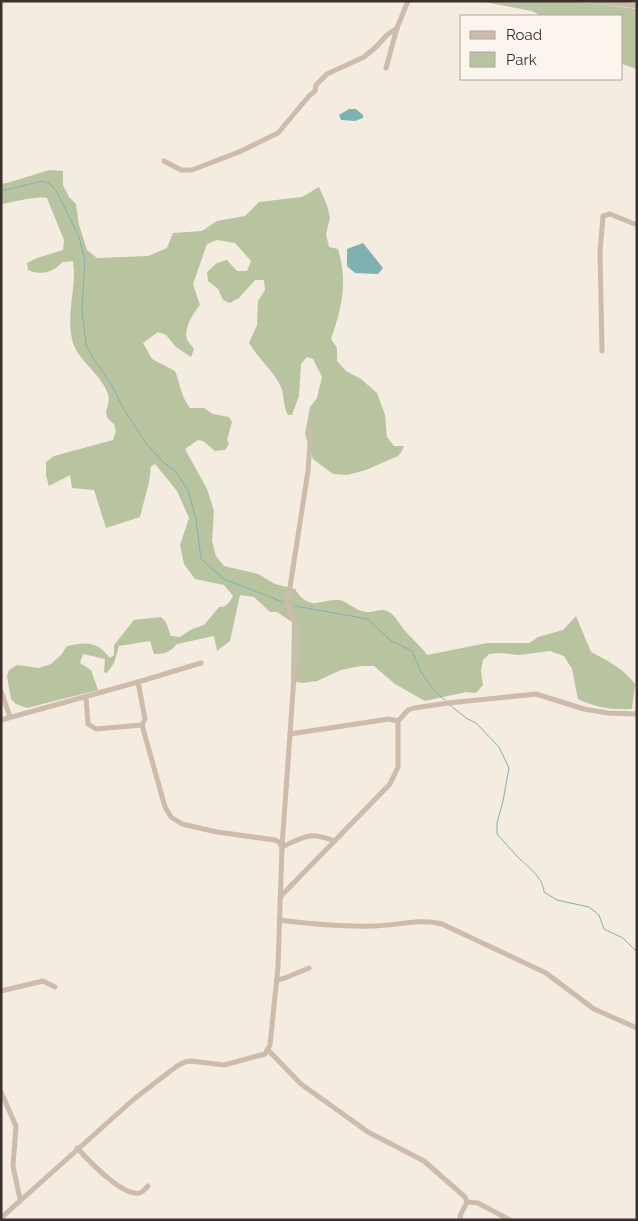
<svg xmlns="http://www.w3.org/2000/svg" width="638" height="1221" font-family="Raleway,sans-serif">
  <rect width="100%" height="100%" fill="#f4ebe1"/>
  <g fill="#b8c4a0">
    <path d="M 479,1 L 571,1 L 637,9 L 637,69 L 622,64 L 622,16 L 542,16 L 532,11 Z"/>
    <path d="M 50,170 L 63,171 L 63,185 L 69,197 L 76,204 L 79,225 L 87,250 L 97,258 L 148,256 L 167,248 L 173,233 L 202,231 L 217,221 L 245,216 L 259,202 L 302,197 L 319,187 L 327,205 L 330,218 L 326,234 L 329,247 L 338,249 C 348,283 342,307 331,339 L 337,348 L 337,361 L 346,371 L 361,379 L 377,393 L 385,415 L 387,437 L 394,446 L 404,446 L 402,451 L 398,456 L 366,470 L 347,475 L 333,474 L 313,459 L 305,434 L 310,407 L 317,398 L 322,377 L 313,359 L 307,357 L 301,364 L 299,396 L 292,415 L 288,415 C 282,404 285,394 280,385 C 272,369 258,358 249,343 L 257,325 L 258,301 L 265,290 L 264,280 L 255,280 L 239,298 L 230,303 L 223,300 L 218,289 L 208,281 L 207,272 L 217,263 L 227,260 L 237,271 L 247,271 L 251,261 L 235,243 L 217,240 L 207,244 L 193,284 L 200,305 C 194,312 183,329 187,339 C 188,342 192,346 194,349 L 191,357 L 176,347 L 166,335 L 158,332 L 143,343 L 152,359 L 175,371 C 180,383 181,397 190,408 L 204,408 L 213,414 L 229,417 L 232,422 L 227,440 L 229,444 L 225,450 L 215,451 L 203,441 L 198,440 L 185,449 L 207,489 L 214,511 L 212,541 L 216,556 L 224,566 L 258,574 L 275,584 L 295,589 C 299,596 304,601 312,603 C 319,604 330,599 339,600 C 350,602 356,613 370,612 C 377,611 383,608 389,612 C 397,617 400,626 406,632 C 413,640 420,645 427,655 L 487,643 L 529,643 L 538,637 L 563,630 L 576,616 L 591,652 C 608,661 623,668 635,684 L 632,709 C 613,710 596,708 578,699 L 572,669 L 564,656 L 550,651 L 519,655 L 500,653 L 489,654 L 483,660 L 481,671 L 483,685 L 476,693 L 466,692 L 425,701 L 395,684 L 374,666 L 361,666 L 341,670 L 317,681 L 302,683 L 291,681 L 292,622 L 277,612 L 270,612 L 254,597 L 240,595 L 230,641 L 217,651 L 214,636 L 177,644 C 170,652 165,654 154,654 L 150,641 L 119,646 L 114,663 L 107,673 L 104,672 L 105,659 L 83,654 L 80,663 L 91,670 L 98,690 L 27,708 L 16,704 L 11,699 L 7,676 L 9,670 L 17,665 L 39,668 L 51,664 L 61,655 L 67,646 C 87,642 96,641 110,658 L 114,655 L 114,645 L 134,620 L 161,617 L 166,622 L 171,636 L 180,637 L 190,630 L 204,625 L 219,607 C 227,607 230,602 233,596 L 224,585 L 195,579 L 184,564 L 180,545 L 189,518 L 177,491 L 155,464 L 151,466 L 149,482 L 140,517 L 106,528 L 94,490 L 72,488 L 70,475 L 49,486 L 46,476 L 46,462 L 54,456 L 113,440 L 116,431 L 114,424 C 98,412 112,408 108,394 C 101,373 76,360 72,339 C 66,313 77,287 73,261 L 63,262 C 52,272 43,276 28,270 L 27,263 L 37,258 L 63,250 L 64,240 L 47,198 C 34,196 16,202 1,204 L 1,184 C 18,181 33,174 50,170 Z"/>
  </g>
  <g fill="#7fb0b2">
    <path d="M 349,109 L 356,109 L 363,115 L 363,118 L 355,121 L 341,120 L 339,115 Z"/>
    <path d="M 363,243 L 383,268 L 378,274 L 355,273 L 347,266 L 347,249 Z"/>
  </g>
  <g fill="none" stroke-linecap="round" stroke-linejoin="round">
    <g stroke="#7fb0b2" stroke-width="1">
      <path d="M 1,191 L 43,181 L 50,184 L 57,192 L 79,237 L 85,261 L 82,310 L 86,345 L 93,358 L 111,384 L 122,406 L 145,442 L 161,460 L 175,471 L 188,490 L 196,519 L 201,559 L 224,579 L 283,602"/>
      <path d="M 295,606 L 368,619 L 390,640 L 412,651 L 421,672 L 436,693 L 445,700"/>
      <path d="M 450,705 L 466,718 L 476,723 L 499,747 L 509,768 L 503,801 L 497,823 L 497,834 C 504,841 509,848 516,855 C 526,866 543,876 544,892 L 557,900 L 589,907 L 599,915 L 604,929 L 623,938 L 637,952"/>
    </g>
    <g stroke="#cdbbac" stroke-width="5">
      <path d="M 590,1 L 637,6"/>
      <path d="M 386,68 L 397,28 L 408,1"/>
      <path d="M 164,161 L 181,170 L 192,170 L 239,152 L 278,133 L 309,96 L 315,91 L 316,85 L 327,74 L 364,57 L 376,47 L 387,35 L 397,28"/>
      <path d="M 602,351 L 600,251 L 603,216 L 610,214 L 637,225"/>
      <path d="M 138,682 L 145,719 L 142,725"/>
      <path d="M 1,691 L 10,717"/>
      <path d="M 86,697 L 88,724 L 96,729 L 142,725 L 165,807 L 171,817 L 182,824 L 217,832 L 275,840 L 279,842 L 282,847 C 307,835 309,832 335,841"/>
      <path d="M 1,720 L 138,682 L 201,663"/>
      <path d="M 290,734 L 389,719 L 398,721"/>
      <path d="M 280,897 L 390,784 L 398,767 L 398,721 L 408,710 L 414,708 L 448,703 L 536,694 L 584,709 L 608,713 L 637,714"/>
      <path d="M 279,920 C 311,924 341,927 373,926 C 396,926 419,918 442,924 L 546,973 L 594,1009 L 637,1028"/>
      <path d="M 277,980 L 285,978 L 309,968"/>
      <path d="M 1,991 L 43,981 L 55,987"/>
      <path d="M 268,1050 L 301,1084 L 368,1132 L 424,1161 L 465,1197 L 467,1202 L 460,1216 L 461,1220"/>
      <path d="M 1,1092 L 16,1126 L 13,1166 L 20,1199"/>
      <path d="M 77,1148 C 88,1160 122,1196 139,1193 C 143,1192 145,1189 148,1186"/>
      <path d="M 467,1202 L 478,1203 L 510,1220"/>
      <path d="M 1,1218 L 134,1099 L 177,1066 L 185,1062 L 191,1061 L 224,1065 L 265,1054 L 270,1045 L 278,967 L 282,847 L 295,663 L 295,621 L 289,611 L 288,600 L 308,471 L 311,429"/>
    </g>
  </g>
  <rect width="638" height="1221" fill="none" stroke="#3b302b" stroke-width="5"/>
  <rect x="460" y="15" width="162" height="65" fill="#fbf5ee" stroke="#aea6a0"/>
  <rect x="470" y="31" width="25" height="8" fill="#cdbbac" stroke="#aea6a0"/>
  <text x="506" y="40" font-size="15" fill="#3b302b">Road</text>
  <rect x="470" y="52" width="25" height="15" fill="#b8c4a0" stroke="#aea6a0"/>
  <text x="506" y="65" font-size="15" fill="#3b302b">Park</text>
</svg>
